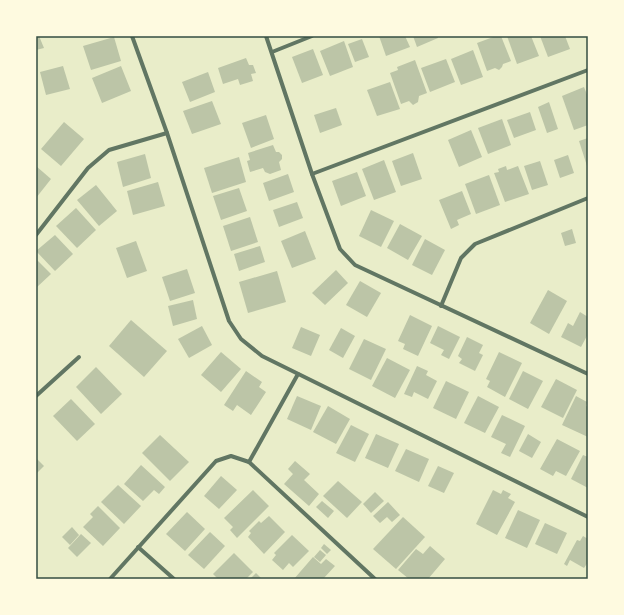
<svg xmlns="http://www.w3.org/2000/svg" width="624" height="615" font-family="'DejaVu Sans',sans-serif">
  <rect width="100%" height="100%" fill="#e9edc9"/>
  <g fill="#bcc5a7">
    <path d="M 36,36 L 39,36 L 44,48 L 36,50 Z"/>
    <path d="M 379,36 L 405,36 L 410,47 L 386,56 Z"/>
    <path d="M 413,36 L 438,36 L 438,38 L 417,47 Z"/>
    <path d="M 496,36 L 501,36 L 511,61 L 503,64 L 502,67 L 499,70 L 495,68 L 487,71 L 477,43 Z"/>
    <path d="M 507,36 L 531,36 L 539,56 L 517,64 Z"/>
    <path d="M 540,36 L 565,36 L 570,49 L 548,57 Z"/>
    <path d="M 114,37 L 121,61 L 91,70 L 83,46 Z"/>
    <path d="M 362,39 L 369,57 L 355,62 L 348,44 Z"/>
    <path d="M 344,41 L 353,67 L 330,76 L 320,51 Z"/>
    <path d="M 313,49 L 323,75 L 302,83 L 292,57 Z"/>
    <path d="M 473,50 L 483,77 L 461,85 L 451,59 Z"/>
    <path d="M 246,58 L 249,65 L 253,65 L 256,73 L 251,74 L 253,81 L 240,85 L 238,79 L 223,84 L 218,68 Z"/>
    <path d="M 446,59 L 455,82 L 430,92 L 421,68 Z"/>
    <path d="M 415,60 L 427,93 L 419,96 L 418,102 L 413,105 L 409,101 L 401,104 L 390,73 L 398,70 L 397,67 Z"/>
    <path d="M 63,66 L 70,89 L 46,95 L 40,72 Z"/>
    <path d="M 121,66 L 131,91 L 102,103 L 92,78 Z"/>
    <path d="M 208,72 L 215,92 L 190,102 L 182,82 Z"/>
    <path d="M 390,82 L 400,109 L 377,116 L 367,90 Z"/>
    <path d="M 584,87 L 588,97 L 588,125 L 574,130 L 562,96 Z"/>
    <path d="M 212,101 L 221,124 L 192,134 L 183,111 Z"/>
    <path d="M 549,102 L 558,129 L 547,133 L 538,107 Z"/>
    <path d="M 336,108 L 342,125 L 320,133 L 314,115 Z"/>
    <path d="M 530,112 L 536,130 L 514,138 L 507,120 Z"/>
    <path d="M 266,115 L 274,139 L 251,148 L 242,123 Z"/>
    <path d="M 502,119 L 511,145 L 488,154 L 478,128 Z"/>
    <path d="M 64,122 L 84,139 L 61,166 L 41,149 Z"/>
    <path d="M 471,130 L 482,157 L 459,167 L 448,140 Z"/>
    <path d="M 588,138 L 588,169 L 579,141 Z"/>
    <path d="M 273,145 L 276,152 L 279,152 L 282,155 L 282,159 L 279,162 L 281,170 L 270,174 L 265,172 L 263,168 L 250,172 L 247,161 L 250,160 L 248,153 Z"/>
    <path d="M 413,153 L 422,179 L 401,186 L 392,161 Z"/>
    <path d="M 145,154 L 151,178 L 123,187 L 117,162 Z"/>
    <path d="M 568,155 L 574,173 L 560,178 L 554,160 Z"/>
    <path d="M 239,157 L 246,182 L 212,193 L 204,168 Z"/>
    <path d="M 384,160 L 396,192 L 374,200 L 362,169 Z"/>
    <path d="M 540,161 L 548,185 L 532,190 L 524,166 Z"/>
    <path d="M 36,166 L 51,179 L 36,198 Z"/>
    <path d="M 506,166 L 507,170 L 518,166 L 529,194 L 505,202 L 494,173 L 499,172 L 498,169 Z"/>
    <path d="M 357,172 L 366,196 L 341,206 L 332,181 Z"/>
    <path d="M 288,174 L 294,192 L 269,201 L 263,183 Z"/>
    <path d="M 489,175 L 500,205 L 476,214 L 465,184 Z"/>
    <path d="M 158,182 L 165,206 L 133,215 L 127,191 Z"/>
    <path d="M 96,185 L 117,211 L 99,226 L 77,200 Z"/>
    <path d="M 239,188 L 247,211 L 221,220 L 213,196 Z"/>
    <path d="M 462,191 L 471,214 L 457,220 L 459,225 L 451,229 L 439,200 Z"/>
    <path d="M 297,202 L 303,218 L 279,227 L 273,210 Z"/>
    <path d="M 76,208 L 96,230 L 77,248 L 56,226 Z"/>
    <path d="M 371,210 L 394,221 L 381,247 L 359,236 Z"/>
    <path d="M 250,217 L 258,242 L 231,251 L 223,226 Z"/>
    <path d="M 400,224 L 422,236 L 408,260 L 387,248 Z"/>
    <path d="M 572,229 L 576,243 L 565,246 L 561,233 Z"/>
    <path d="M 305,231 L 316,259 L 292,268 L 281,241 Z"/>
    <path d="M 55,235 L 73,254 L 55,271 L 36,251 Z"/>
    <path d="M 425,239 L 445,250 L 432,275 L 412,265 Z"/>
    <path d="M 136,241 L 147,271 L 127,278 L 116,248 Z"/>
    <path d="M 260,246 L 265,262 L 239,271 L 234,254 Z"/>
    <path d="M 36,259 L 51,274 L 36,288 Z"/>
    <path d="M 187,269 L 195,293 L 170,301 L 162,277 Z"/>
    <path d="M 336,270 L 348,283 L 325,305 L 312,293 Z"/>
    <path d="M 277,271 L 286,302 L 248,313 L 239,282 Z"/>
    <path d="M 360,281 L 381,293 L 367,317 L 346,305 Z"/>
    <path d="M 548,290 L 567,301 L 549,334 L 530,323 Z"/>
    <path d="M 193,300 L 197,319 L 173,326 L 168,306 Z"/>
    <path d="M 580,312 L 588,317 L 588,334 L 581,347 L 561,337 L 568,323 L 573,326 Z"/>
    <path d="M 410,315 L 432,326 L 418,356 L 403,349 L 405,344 L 398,341 Z"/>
    <path d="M 131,320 L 167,351 L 144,377 L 109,346 Z"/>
    <path d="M 202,326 L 212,345 L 189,358 L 178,339 Z"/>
    <path d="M 438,326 L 460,337 L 449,359 L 441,355 L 444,350 L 430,343 Z"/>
    <path d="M 301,327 L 320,335 L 311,356 L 292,348 Z"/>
    <path d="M 341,328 L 355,336 L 343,358 L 329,350 Z"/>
    <path d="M 467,337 L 483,345 L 479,353 L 483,355 L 475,371 L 459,363 L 462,359 L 458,356 Z"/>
    <path d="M 364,339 L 386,349 L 371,380 L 349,369 Z"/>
    <path d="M 221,352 L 241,369 L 221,392 L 201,375 Z"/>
    <path d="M 499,352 L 522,363 L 505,397 L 487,387 L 490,381 L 486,379 Z"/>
    <path d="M 387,358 L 410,370 L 395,398 L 372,386 Z"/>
    <path d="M 417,366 L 428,371 L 426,375 L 437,381 L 428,399 L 414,392 L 412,397 L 404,394 Z"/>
    <path d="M 96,367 L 122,394 L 101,414 L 76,387 Z"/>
    <path d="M 246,371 L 262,382 L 259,387 L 266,392 L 251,415 L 237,405 L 233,411 L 224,405 Z"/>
    <path d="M 523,371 L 543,381 L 528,409 L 509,399 Z"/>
    <path d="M 556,379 L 577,390 L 563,418 L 541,407 Z"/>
    <path d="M 446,381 L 469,392 L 456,419 L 433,408 Z"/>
    <path d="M 297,396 L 321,406 L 311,430 L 287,419 Z"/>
    <path d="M 478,396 L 499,407 L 485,433 L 464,423 Z"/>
    <path d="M 576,396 L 587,402 L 586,406 L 588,407 L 588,437 L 562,425 Z"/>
    <path d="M 71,399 L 95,424 L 77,441 L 53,416 Z"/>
    <path d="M 328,406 L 350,419 L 336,444 L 313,432 Z"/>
    <path d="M 502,415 L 525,426 L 510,457 L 501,453 L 506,444 L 491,437 Z"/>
    <path d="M 351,425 L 369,434 L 355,462 L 336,453 Z"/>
    <path d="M 376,434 L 399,444 L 388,468 L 365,458 Z"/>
    <path d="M 528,434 L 541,442 L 532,458 L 519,451 Z"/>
    <path d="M 160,435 L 189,462 L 170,481 L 142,453 Z"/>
    <path d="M 557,439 L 580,451 L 566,476 L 556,471 L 553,476 L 540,469 Z"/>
    <path d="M 406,449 L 429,459 L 419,482 L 395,471 Z"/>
    <path d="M 583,455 L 588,457 L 588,488 L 571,479 Z"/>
    <path d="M 36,458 L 44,466 L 36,474 Z"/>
    <path d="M 295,461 L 310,474 L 304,480 L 319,494 L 309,506 L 284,484 L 293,474 L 288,469 Z"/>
    <path d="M 141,465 L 165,487 L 159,494 L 154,490 L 143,501 L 124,484 Z"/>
    <path d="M 438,466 L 454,473 L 444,493 L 428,486 Z"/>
    <path d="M 221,476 L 237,490 L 219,509 L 204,496 Z"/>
    <path d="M 338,481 L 362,502 L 347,518 L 323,496 Z"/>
    <path d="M 118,485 L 141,506 L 124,524 L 101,502 Z"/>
    <path d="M 253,490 L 269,506 L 237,538 L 230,530 L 233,527 L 224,518 Z"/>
    <path d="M 493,490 L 501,494 L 503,490 L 511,494 L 508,498 L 515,502 L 497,535 L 476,524 Z"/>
    <path d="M 375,492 L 384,501 L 371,513 L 363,504 Z"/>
    <path d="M 322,501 L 334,511 L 328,518 L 316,507 Z"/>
    <path d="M 388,502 L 400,515 L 392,522 L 387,517 L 380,523 L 373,516 Z"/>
    <path d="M 98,506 L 120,528 L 103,546 L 83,527 L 93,517 L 90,514 Z"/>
    <path d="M 518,510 L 540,520 L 527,548 L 505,538 Z"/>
    <path d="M 187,512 L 205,529 L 185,551 L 166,534 Z"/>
    <path d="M 269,516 L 285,532 L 264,554 L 248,537 L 251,533 L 249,531 L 259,521 L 261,523 Z"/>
    <path d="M 403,517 L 425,537 L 396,569 L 373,549 Z"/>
    <path d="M 545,523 L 567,533 L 557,554 L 535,544 Z"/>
    <path d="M 72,527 L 79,535 L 70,545 L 62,537 Z"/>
    <path d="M 210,532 L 225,546 L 204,569 L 188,555 Z"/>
    <path d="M 81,534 L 91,543 L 77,557 L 68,548 Z"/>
    <path d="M 292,535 L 309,551 L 293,567 L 289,563 L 283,570 L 272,560 L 276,555 L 274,553 Z"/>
    <path d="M 583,536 L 588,539 L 588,562 L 584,568 L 570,560 L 567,566 L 564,564 L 577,540 L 580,541 Z"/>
    <path d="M 324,544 L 331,550 L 327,554 L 321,548 Z"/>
    <path d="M 430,546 L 445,559 L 428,579 L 409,579 L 398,570 L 416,549 L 423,554 Z"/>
    <path d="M 320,550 L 326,555 L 320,562 L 314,557 Z"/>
    <path d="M 234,553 L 253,572 L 246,579 L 218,579 L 213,574 Z"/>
    <path d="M 313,557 L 321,564 L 326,559 L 335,566 L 323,579 L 294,579 Z"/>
    <path d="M 256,573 L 262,579 L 250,579 Z"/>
  </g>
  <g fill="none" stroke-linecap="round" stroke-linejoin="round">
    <g stroke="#617663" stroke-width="4">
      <path d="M 132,36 L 167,133 L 229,321 L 241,339 L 262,356 L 588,517"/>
      <path d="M 266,36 L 312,174 L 340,249 L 355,265 L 588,374"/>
      <path d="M 272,52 L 312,36"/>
      <path d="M 312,174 L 588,70"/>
      <path d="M 36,235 L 88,168 L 109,150 L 167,133"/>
      <path d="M 441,306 L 461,258 L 475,244 L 588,198"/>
      <path d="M 36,396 L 79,357"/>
      <path d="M 249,462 L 298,374"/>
      <path d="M 138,547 L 174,579"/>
      <path d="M 110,579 L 216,461 L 231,456 L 249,462 L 375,579"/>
    </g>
  </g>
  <rect width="624" height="615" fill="none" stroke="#fefae0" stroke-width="74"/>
  <rect x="37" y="37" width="550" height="541" fill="none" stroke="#344e41" stroke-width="1.5"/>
</svg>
